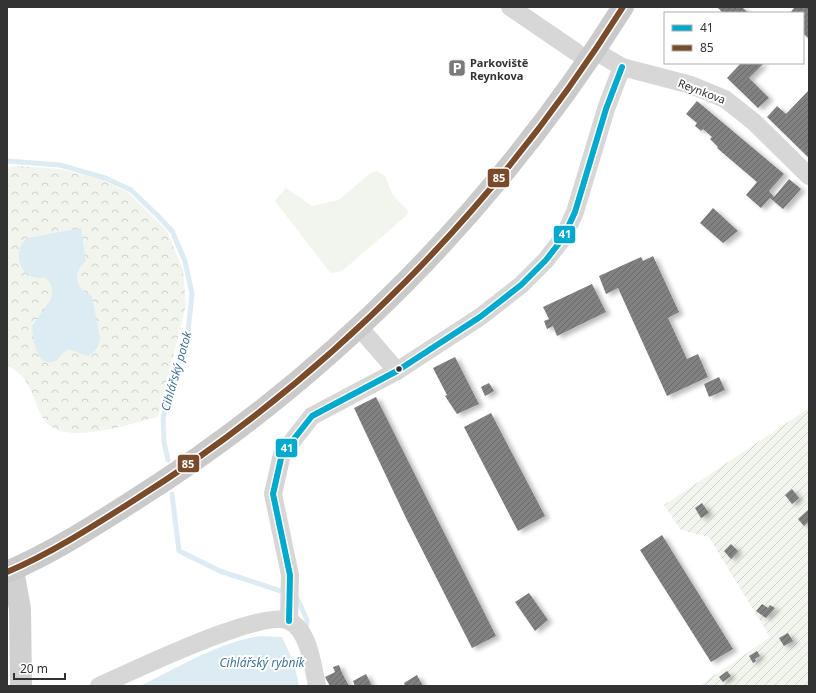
<svg xmlns="http://www.w3.org/2000/svg" width="816" height="693" font-family="'Noto Sans',sans-serif">
  <defs>
    <pattern id="park-crowns" width="20" height="18" patternUnits="userSpaceOnUse"><rect width="20" height="18" fill="#f1f5ed"/><path d="M2 6a3 3 0 1 1 6 0M12 15a3 3 0 1 1 6 0" fill="none" stroke="#cfd2cc"/></pattern>
    <pattern id="garden-furrows" width="10" height="10" patternUnits="userSpaceOnUse"><rect width="10" height="10" fill="#f1f5ed"/><path d="M-1 1l2-2M0 10L10 0M9 11l2-2" fill="none" stroke="#cfd2cc"/></pattern>
    <pattern id="building-hatch" width="6" height="6" patternUnits="userSpaceOnUse"><rect width="6" height="6" fill="#818181"/><path d="M-1 1l2-2M0 6l6-6M5 7l2-2" fill="none" stroke="#6a6a6a"/></pattern>
    <filter id="shadow"><feDropShadow dx="4.5" dy="2.5" stdDeviation="2" flood-color="#0004"/></filter>
  </defs>
  <rect width="100%" height="100%" fill="#fff"/>
  <path fill="url(#park-crowns)" d="M 17,166 L 60,169 L 103,180 L 129,193 L 167,231 L 183,270 L 186,305 L 158,417 C 131,423 63,448 44,420 C 40,414 37,405 34,398 C 28,383 22,372 7,366 L 7,168 Z"/>
  <path fill="url(#garden-furrows)" d="M 809,408 L 809,686 L 699,686 L 770,637 L 709,537 L 681,530 L 664,505 Z"/>
  <path fill="#f1f5ed" d="M 377,171 L 385,176 L 392,194 L 408,211 L 407,215 L 342,271 L 332,273 L 329,271 L 275,201 L 286,188 L 312,206 L 339,200 L 368,175 L 373,172 Z"/>
  <g fill="#ddebf3">
    <path d="M 81,228 L 86,261 C 72,272 75,290 92,296 L 100,339 C 98,347 96,352 88,356 C 81,355 75,349 68,350 C 61,352 60,360 53,362 C 35,365 33,338 32,326 L 50,301 C 54,291 52,284 45,277 C 20,284 10,248 28,238 Z"/>
    <path d="M 261,636 L 282,637 L 294,663 L 299,686 L 140,686 C 178,668 218,642 261,636 Z"/>
  </g>
  <g fill="none" stroke-linecap="round" stroke-linejoin="round">
    <g stroke="#ddebf3" stroke-width="5">
      <path d="M 7,161 L 60,165 L 105,178 L 131,190 L 158,216 L 172,231 L 185,261 L 192,294 L 188,332 L 163,418 L 164,442 L 168,460"/>
      <path d="M 172,494 L 179,551 L 220,571 L 281,591"/>
      <path d="M 297,598 L 307,620 L 306,630"/>
    </g>
  </g>
  <g fill="url(#building-hatch)" filter="url(#shadow)">
    <path d="M 717,7 L 742,7 L 748,13 L 723,13 Z"/>
    <path d="M 795,7 L 809,7 L 809,39 L 803,33 L 803,13 L 790,13 Z"/>
    <path d="M 741,63 L 764,63 L 749,78 L 769,98 L 758,108 L 727,78 Z"/>
    <path d="M 809,90 L 808,136 L 809,158 L 767,117 L 777,106 L 786,114 Z"/>
    <path d="M 697,101 L 784,174 L 769,191 L 774,197 L 789,179 L 801,189 L 783,209 L 770,198 L 761,208 L 746,195 L 757,182 L 717,148 L 718,147 L 710,139 L 712,137 L 703,129 L 701,131 L 700,130 L 695,126 L 697,123 L 686,114 Z"/>
    <path d="M 713,208 L 738,231 L 723,243 L 700,223 Z"/>
    <path d="M 653,256 L 679,312 L 668,318 L 687,359 L 698,354 L 708,377 L 667,396 L 618,288 L 606,294 L 599,276 L 641,257 L 643,261 Z"/>
    <path d="M 592,284 L 606,312 L 557,336 L 553,326 L 547,329 L 544,321 L 549,319 L 543,307 Z"/>
    <path d="M 455,357 L 479,404 L 457,414 L 445,396 L 447,395 L 433,368 Z"/>
    <path d="M 719,377 L 725,390 L 709,397 L 704,384 Z"/>
    <path d="M 489,383 L 494,391 L 485,396 L 481,387 Z"/>
    <path d="M 376,397 L 496,636 L 472,648 L 406,518 L 354,408 Z"/>
    <path d="M 491,413 L 545,516 L 518,531 L 464,427 Z"/>
    <path d="M 792,489 L 799,498 L 792,504 L 785,495 Z"/>
    <path d="M 702,503 L 709,513 L 701,518 L 695,508 Z"/>
    <path d="M 808,510 L 809,521 L 804,526 L 798,519 Z"/>
    <path d="M 662,535 L 733,649 L 711,662 L 640,550 Z"/>
    <path d="M 731,544 L 738,551 L 731,559 L 724,551 Z"/>
    <path d="M 529,593 L 548,620 L 535,631 L 515,602 Z"/>
    <path d="M 762,604 L 768,608 L 770,605 L 775,608 L 766,618 L 756,611 Z"/>
    <path d="M 788,633 L 793,641 L 784,646 L 779,638 Z"/>
    <path d="M 757,651 L 760,656 L 755,659 L 756,661 L 753,663 L 749,656 Z"/>
    <path d="M 339,665 L 342,673 L 349,686 L 330,686 L 325,677 L 335,672 L 333,667 Z"/>
    <path d="M 727,671 L 731,676 L 723,682 L 719,677 Z"/>
    <path d="M 366,674 L 372,686 L 355,686 L 353,681 Z"/>
    <path d="M 417,675 L 423,686 L 405,686 L 404,683 Z"/>
  </g>
  <g fill="none" stroke-linecap="round" stroke-linejoin="round">
    <g stroke="#d7d7d7" stroke-width="18">
      <path d="M 510,7 L 576,52"/>
      <path d="M 595,51 L 622,67 L 691,85 L 725,99 L 754,122 L 809,176"/>
      <path d="M 359,327 L 397,371"/>
      <path d="M 289,621 L 290,575 L 273,494 L 282,454 L 312,416 L 397,371 L 480,317 L 521,285 L 546,260 L 563,238 L 575,212 L 606,109 L 622,67"/>
      <path d="M 99,686 C 131,672 262,608 289,621 C 309,630 313,667 317,686"/>
    </g>
    <path stroke="#d0d0d0" stroke-width="22" d="M 13,570 L 20,609 L 21,686"/>
    <path stroke="#cacaca" stroke-width="22" d="M 7,572 C 52,553 95,525 136,499 C 333,375 499,204 623,7"/>
    <defs>
      <path id="bus-1" d="M 289,621 L 290,575 L 273,494 L 282,454 L 312,416 L 397,371 L 480,317 L 521,285 L 546,260 L 563,238 L 575,212 L 606,109 L 622,67"/>
      <path id="bus-2" d="M 7,572 C 52,553 95,525 136,499 C 333,375 499,204 623,7"/>
    </defs>
    <use href="#bus-1" stroke="#fff" stroke-width="9"/>
    <use href="#bus-2" stroke="#fff" stroke-width="9"/>
    <use href="#bus-1" stroke="#00a9ce" stroke-width="6"/>
    <use href="#bus-2" stroke="#7a4b2a" stroke-width="6"/>
  </g>
  <defs>
    <symbol id="parking-square" viewBox="-11 -11 22 22"><rect x="-9" y="-9" width="18" height="18" rx="4" fill="#7a7a7a" stroke="#fff"/><path d="M-3.5-5.5H1a3.5 3.5 0 0 1 0 7H-1V5.5H-3.5ZM-1-3.4V-.6H.8a1.4 1.4 0 0 0 0-2.8Z" fill="#fff"/></symbol>
  </defs>
  <g fill-rule="evenodd">
    <use href="#parking-square" x="447" y="58" width="20" height="20"/>
  </g>
  <circle fill="#333" stroke="#fff" stroke-width="1.5" cx="399" cy="369" r="3.5"/>
  <g text-anchor="middle" dominant-baseline="central" stroke-width="4" stroke-linejoin="round" paint-order="stroke">
    <g font-size="11" font-weight="bold" fill="#333" stroke="#fff" text-anchor="start">
      <text x="470" y="62">Parkoviště<tspan x="470" dy="13">Reynkova</tspan></text>
    </g>
    <g font-size="11" fill="#333" stroke="#fff">
      <text transform="translate(702 91) rotate(21)">Reynkova</text>
    </g>
    <g font-size="12" font-style="italic" fill="#3f7597" stroke="#fff">
      <text transform="translate(176 371) rotate(-74)">Cihlářský potok</text>
      <text x="262" y="662">Cihlářský rybník</text>
    </g>
  </g>
  <g stroke="#fff" stroke-width="1.5">
    <rect x="487" y="168" width="23" height="20" rx="4" fill="#7a4b2a"/>
    <rect x="553" y="225" width="23" height="19" rx="4" fill="#00a9ce"/>
    <rect x="275" y="438" width="23" height="20" rx="4" fill="#00a9ce"/>
    <rect x="177" y="454" width="23" height="19" rx="4" fill="#7a4b2a"/>
  </g>
  <g font-size="11" text-anchor="middle" font-weight="bold" fill="#fff">
    <text x="499" y="182">85</text>
    <text x="565" y="238">41</text>
    <text x="287" y="452">41</text>
    <text x="188" y="468">85</text>
  </g>
  <rect width="816" height="693" fill="none" stroke="#333333" stroke-width="16"/>
  <rect x="664" y="12" width="140" height="52" fill="#ffffff" stroke="#adadad"/>
  <rect x="672" y="25" width="20" height="6" fill="#00a9ce" stroke="#adadad"/>
  <text x="700" y="32" font-size="12" fill="#333333">41</text>
  <rect x="672" y="45" width="20" height="6" fill="#7a4b2a" stroke="#adadad"/>
  <text x="700" y="52" font-size="12" fill="#333333">85</text>
  <path d="M14 673v6h51v-6" fill="none" stroke="#333333" stroke-width="2"/>
  <text x="20" y="673" font-size="12" fill="#333333" stroke="#ffffff" stroke-width="3" paint-order="stroke">20 m</text>
</svg>
